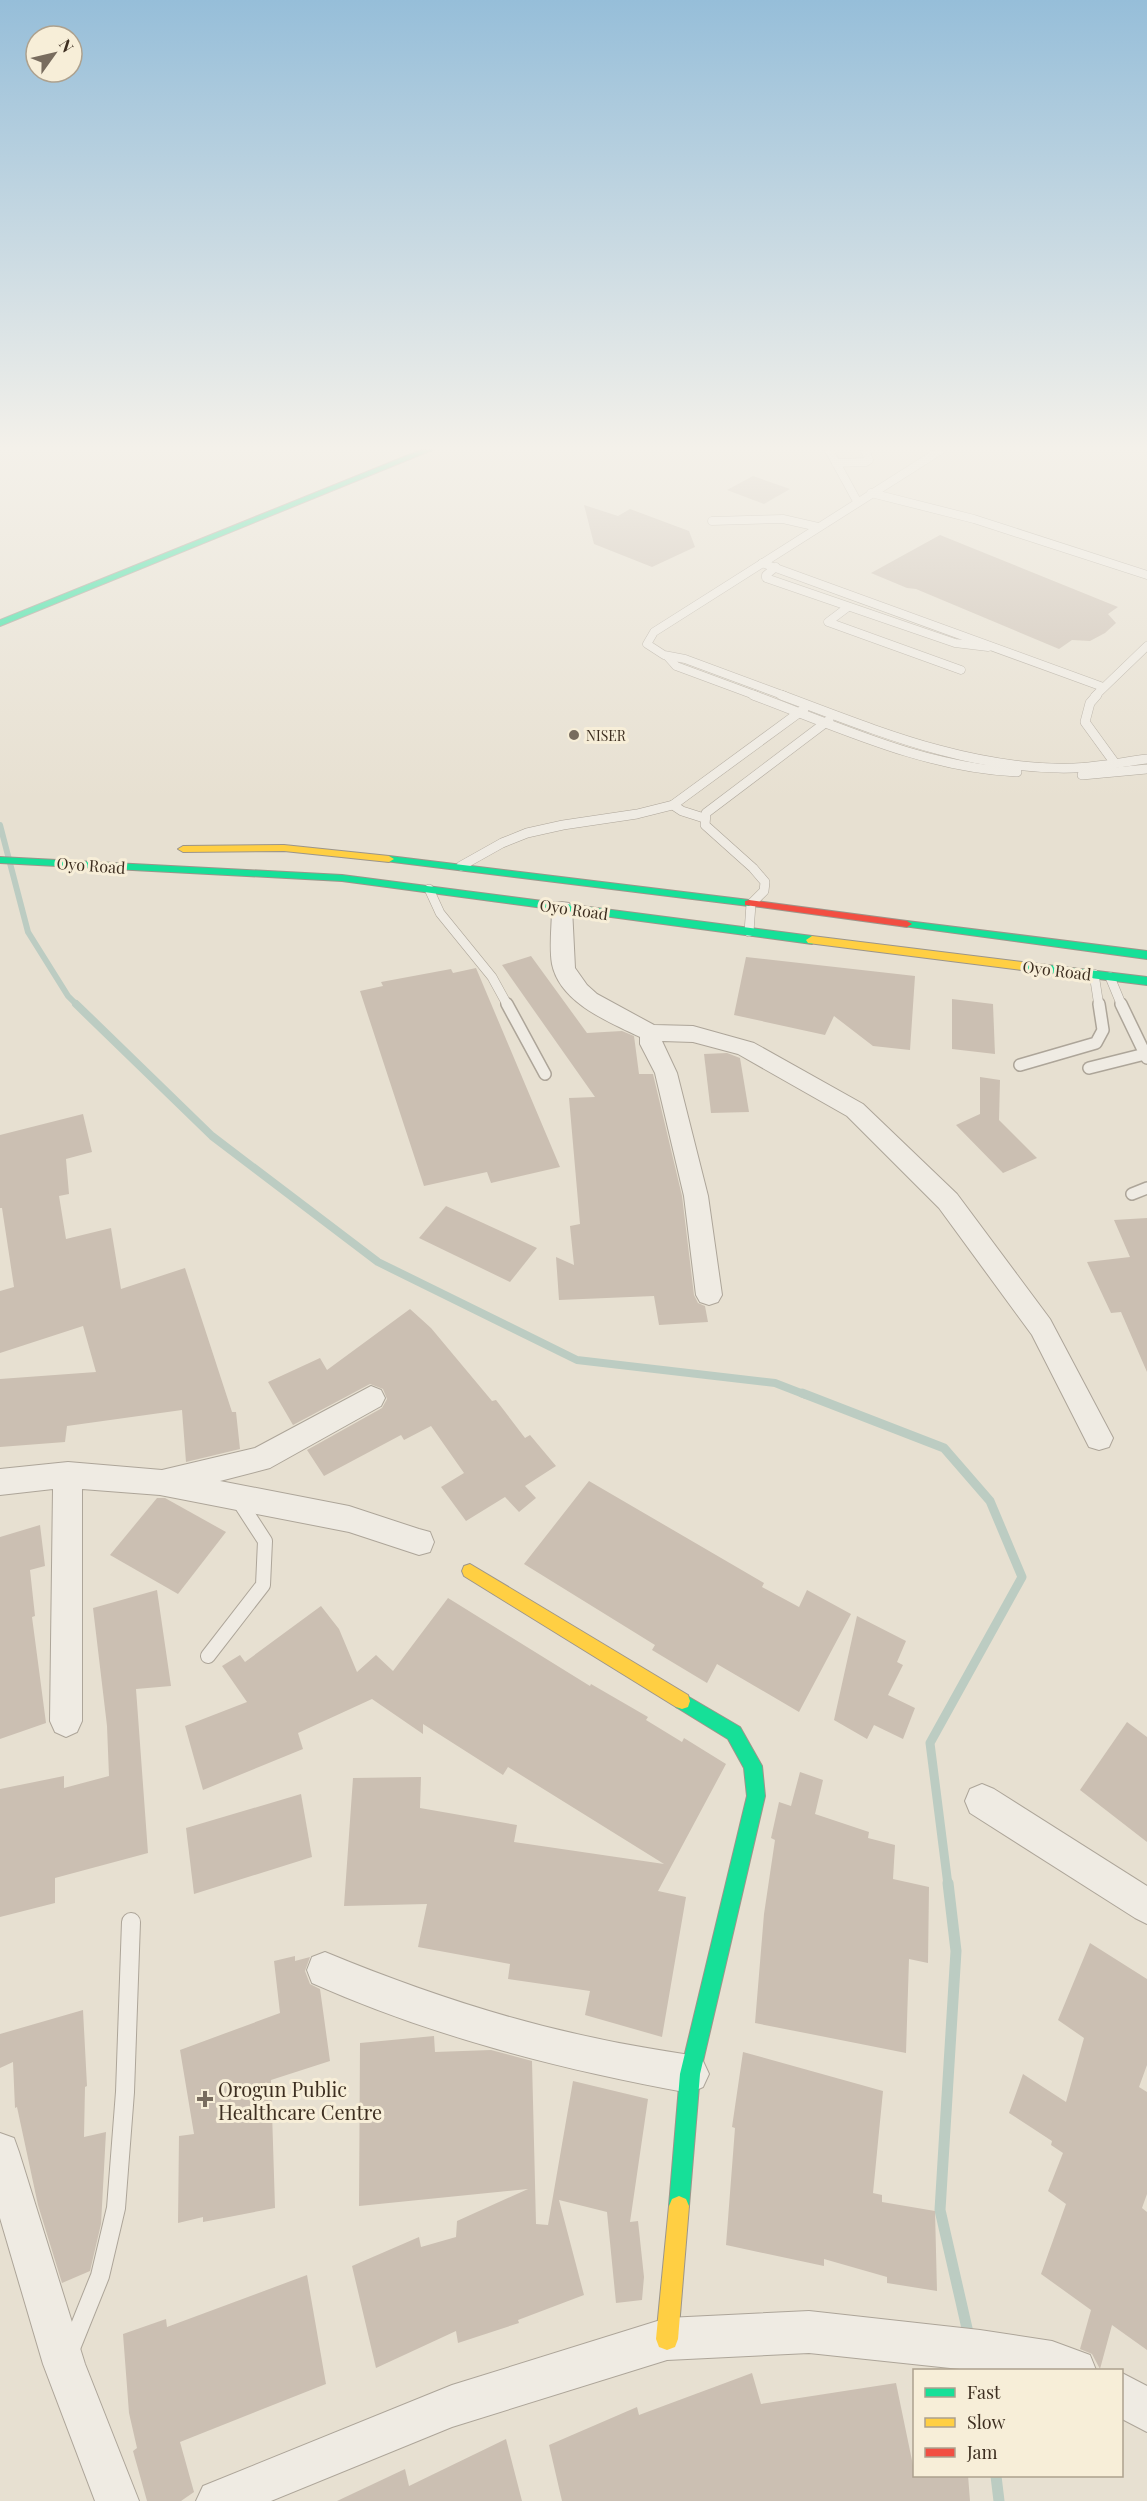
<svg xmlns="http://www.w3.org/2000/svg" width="1147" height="2501" font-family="'Playfair Display',serif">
  <rect width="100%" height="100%" fill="#e7e0d1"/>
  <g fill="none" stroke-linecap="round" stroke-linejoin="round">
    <path stroke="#bcccc2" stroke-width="6" d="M 0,825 L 28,932 L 68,996 L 78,1006"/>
    <path stroke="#bcccc2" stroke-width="8" d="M 76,1004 L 212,1136 L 378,1262 L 577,1360 L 775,1383 L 806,1395"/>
    <path stroke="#bcccc2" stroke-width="9" d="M 802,1393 L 944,1448 L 990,1501 L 1022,1577 L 930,1743 L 948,1885"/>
    <g stroke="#bcccc2" stroke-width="11">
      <path d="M 948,1883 L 956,1951 L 940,2210 L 969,2337"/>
      <path d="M 996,2476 L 999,2501"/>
    </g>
  </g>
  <g fill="#cbbfb2">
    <path d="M 753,476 L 790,489 L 764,504 L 727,490 Z"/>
    <path d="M 584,505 L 618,516 L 630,509 L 689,531 L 695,547 L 652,567 L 594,544 Z"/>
    <path d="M 940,535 L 1118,607 L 1108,614 L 1116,623 L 1105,633 L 1090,641 L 1072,640 L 1059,649 L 916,589 L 907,588 L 871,573 Z"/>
    <path d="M 531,956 L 587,1033 L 622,1031 L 634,1036 L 639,1074 L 653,1074 L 682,1196 L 694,1295 L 698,1303 L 705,1306 L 708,1322 L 659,1325 L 654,1296 L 559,1300 L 556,1257 L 574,1265 L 570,1226 L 580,1224 L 569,1098 L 595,1097 L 502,965 Z"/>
    <path d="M 746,957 L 915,976 L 910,1050 L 873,1046 L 834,1016 L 825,1035 L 734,1015 Z"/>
    <path d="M 476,968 L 560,1167 L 491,1183 L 487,1172 L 424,1186 L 360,991 L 383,986 L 381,982 L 451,969 L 453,973 Z"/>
    <path d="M 952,999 L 993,1004 L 995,1054 L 952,1049 Z"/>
    <path d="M 727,1053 L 740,1058 L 749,1112 L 711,1113 L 704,1054 Z"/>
    <path d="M 980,1077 L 1000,1080 L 999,1120 L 1037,1158 L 1003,1173 L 956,1125 L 980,1114 Z"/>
    <path d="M 83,1114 L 92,1152 L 66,1159 L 69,1194 L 59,1196 L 66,1239 L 111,1228 L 121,1289 L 185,1268 L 232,1412 L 236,1412 L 240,1449 L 186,1462 L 182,1410 L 67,1426 L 65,1442 L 0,1447 L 0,1379 L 96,1372 L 83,1326 L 0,1353 L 0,1291 L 14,1287 L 2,1208 L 0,1208 L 0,1135 Z"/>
    <path d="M 446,1206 L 507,1234 L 537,1248 L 510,1282 L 419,1238 Z"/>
    <path d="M 1147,1218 L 1147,1372 L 1121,1312 L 1111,1313 L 1087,1262 L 1130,1257 L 1114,1220 Z"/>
    <path d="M 410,1309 L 431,1328 L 492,1401 L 496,1400 L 525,1438 L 530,1435 L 556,1466 L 525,1486 L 536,1498 L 519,1512 L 505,1497 L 466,1521 L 441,1487 L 464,1473 L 431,1426 L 404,1440 L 401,1435 L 324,1476 L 307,1450 L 382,1408 L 387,1399 L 383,1389 L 370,1384 L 293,1425 L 268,1382 L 320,1358 L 327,1370 Z"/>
    <path d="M 589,1481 L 764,1583 L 762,1587 L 799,1607 L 807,1590 L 851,1614 L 799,1712 L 717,1664 L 707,1683 L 652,1650 L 655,1645 L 524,1564 Z"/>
    <path d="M 157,1498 L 165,1498 L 226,1532 L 178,1594 L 110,1555 Z"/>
    <path d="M 40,1525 L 45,1566 L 30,1570 L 35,1616 L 32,1617 L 46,1723 L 0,1739 L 0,1537 Z"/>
    <path d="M 157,1590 L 171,1686 L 136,1689 L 148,1853 L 55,1878 L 55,1903 L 0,1917 L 0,1789 L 64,1776 L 64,1788 L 109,1776 L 107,1726 L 93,1608 Z"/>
    <path d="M 448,1598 L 590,1686 L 591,1684 L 648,1717 L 646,1720 L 682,1742 L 684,1738 L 726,1764 L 658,1891 L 686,1897 L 662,2037 L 585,2015 L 590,1991 L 508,1979 L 510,1964 L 418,1947 L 427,1904 L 344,1906 L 353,1778 L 421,1777 L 420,1808 L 517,1825 L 514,1842 L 664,1864 L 508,1767 L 503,1775 L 423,1724 L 423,1734 L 372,1699 L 298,1733 L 303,1749 L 203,1790 L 185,1726 L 247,1702 L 222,1666 L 240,1655 L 245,1662 L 321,1606 L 339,1629 L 357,1672 L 376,1655 L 393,1671 Z"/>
    <path d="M 857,1616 L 906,1641 L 897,1662 L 903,1665 L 888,1695 L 915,1708 L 903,1739 L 874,1725 L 867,1739 L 834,1720 Z"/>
    <path d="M 1127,1722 L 1147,1737 L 1147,1842 L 1080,1790 Z"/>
    <path d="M 800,1772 L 823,1780 L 815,1814 L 869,1832 L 868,1838 L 895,1845 L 893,1879 L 929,1887 L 928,1963 L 909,1959 L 906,2053 L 755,2023 L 764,1914 L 775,1840 L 771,1838 L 779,1802 L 791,1806 Z"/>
    <path d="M 301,1794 L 312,1857 L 194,1894 L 186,1828 Z"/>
    <path d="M 1090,1943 L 1147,1979 L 1147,2065 L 1139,2087 L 1147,2092 L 1147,2194 L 1142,2208 L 1147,2212 L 1147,2350 L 1112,2325 L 1100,2369 L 1092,2354 L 1080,2349 L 1091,2310 L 1041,2274 L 1066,2204 L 1048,2191 L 1063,2153 L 1051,2145 L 1052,2141 L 1009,2113 L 1023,2074 L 1066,2102 L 1084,2038 L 1058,2020 Z"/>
    <path d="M 295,1956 L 295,1961 L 310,1957 L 305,1971 L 310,1984 L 320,1989 L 330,2061 L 271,2080 L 275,2208 L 203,2222 L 203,2217 L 178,2223 L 179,2136 L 194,2134 L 180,2050 L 280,2013 L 274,1961 Z"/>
    <path d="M 83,2010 L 87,2086 L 85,2087 L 84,2137 L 106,2132 L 101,2224 L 90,2271 L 62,2283 L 38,2205 L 17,2107 L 15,2108 L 13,2062 L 0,2068 L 0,2034 Z"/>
    <path d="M 434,2036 L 435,2052 L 491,2050 L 532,2061 L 536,2224 L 548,2225 L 573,2081 L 648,2099 L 630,2222 L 638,2221 L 644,2277 L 642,2300 L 616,2303 L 607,2212 L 559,2200 L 584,2295 L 518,2320 L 519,2323 L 458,2343 L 456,2331 L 376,2368 L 352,2266 L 419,2237 L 421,2247 L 456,2237 L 457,2221 L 528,2189 L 359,2206 L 360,2043 Z"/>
    <path d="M 743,2052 L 883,2091 L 873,2193 L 882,2195 L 882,2202 L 935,2211 L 937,2291 L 887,2283 L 887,2277 L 824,2259 L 824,2266 L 726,2245 L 735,2128 L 732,2127 Z"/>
    <path d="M 307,2275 L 326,2384 L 180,2442 L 194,2492 L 181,2501 L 147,2501 L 133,2451 L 137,2448 L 129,2413 L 123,2334 L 166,2319 L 167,2327 Z"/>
    <path d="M 752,2373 L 761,2404 L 896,2383 L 915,2475 L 968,2475 L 970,2501 L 562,2501 L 549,2445 L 637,2407 L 639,2415 Z"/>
    <path d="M 506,2439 L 522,2501 L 337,2501 L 405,2469 L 409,2486 Z"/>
  </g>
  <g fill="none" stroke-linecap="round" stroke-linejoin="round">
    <defs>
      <g id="lane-far4">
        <path d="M 829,450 L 857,501"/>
        <path d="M 836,463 L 866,462 L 869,460 L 865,450"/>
        <path d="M 871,493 L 974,519 L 1147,575"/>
        <path d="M 712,521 L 783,519 L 818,527"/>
        <path d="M 762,563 L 1103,687"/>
        <path d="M 776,567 L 766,575 L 766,578 L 955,643 L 988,647"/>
        <path d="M 848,607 L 828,622 L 961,670"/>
        <path d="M 668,657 L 676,666 L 757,696"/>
        <path d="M 785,696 L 685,659 L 664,655 L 647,644 L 654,632 L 941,450"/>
        <path d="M 1095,696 L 1147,646"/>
      </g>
      <g id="lane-far3">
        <path d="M 753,695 C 839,727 925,768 1017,772"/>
        <path d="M 781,695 C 875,730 971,771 1074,768 C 1098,767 1123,762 1147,759"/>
        <path d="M 1097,695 L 1090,703 L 1085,722 L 1114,762"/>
        <path d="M 1082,775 L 1147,769"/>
        <path d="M 673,805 L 682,811 L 704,818"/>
        <path d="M 461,866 L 502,843 L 527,833 L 563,825 L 637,814 L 673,805 L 804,709"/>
        <path d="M 429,889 L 440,913 L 492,977 L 508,1006"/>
        <path d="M 749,932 L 751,904 L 764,891 L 765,882 L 753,868 L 705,825 L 706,813 L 829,720"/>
        <path d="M 1094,974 L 1099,1006"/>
        <path d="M 1110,977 L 1122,1006"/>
      </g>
      <g id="lane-far2">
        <path d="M 507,1004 L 545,1074"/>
        <path d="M 1121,1004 L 1147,1058"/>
        <path d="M 1020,1065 L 1096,1043 L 1103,1030 L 1099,1004"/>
        <path d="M 1089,1068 L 1145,1054"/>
        <path d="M 1132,1194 L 1147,1188"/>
      </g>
      <path id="lane-far1" d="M 208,1656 L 263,1585 L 265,1541 L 237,1498"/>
      <path id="lane" d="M 71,2348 L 100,2276 L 116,2208 L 125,2092 L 131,1922"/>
      <g id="street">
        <path d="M 562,902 L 569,903 L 572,908 L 575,968 L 587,985 L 597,994 L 654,1025 L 693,1026 L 754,1043 L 863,1104 L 957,1194 L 1050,1319 L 1113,1438 L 1109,1447 L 1099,1450 L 1089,1447 L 1032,1335 L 939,1208 L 847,1116 L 738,1054 L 693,1042 L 662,1041 L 677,1073 L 708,1196 L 722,1295 L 718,1302 L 709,1305 L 700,1302 L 696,1295 L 684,1196 L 655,1073 L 640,1044 L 640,1037 C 609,1022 560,1003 552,964 C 549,946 552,926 552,908 L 555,903 Z"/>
        <path d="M 371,1386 L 381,1390 L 385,1398 L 381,1406 L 270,1468 L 220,1481 L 349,1506 L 419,1529 L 430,1532 L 434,1542 L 430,1552 L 419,1555 L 349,1532 L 160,1495 L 82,1489 L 82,1721 L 77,1732 L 66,1737 L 55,1732 L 50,1721 L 53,1489 L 0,1495 L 0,1469 L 68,1462 L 162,1470 L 255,1448 Z"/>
        <path d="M 982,1784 L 994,1789 L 1147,1886 L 1147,1924 L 1135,1918 L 970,1813 L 965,1801 L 970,1789 Z"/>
        <path d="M 325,1952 C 412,1988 503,2019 595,2038 C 627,2045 658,2050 690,2055 L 703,2061 L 709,2074 L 703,2087 L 690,2093 C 559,2069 434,2037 312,1983 L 307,1970 L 312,1957 Z"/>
        <path d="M 0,2133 L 14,2138 L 19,2152 L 85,2364 L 139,2501 L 95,2501 L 43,2364 L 0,2218 Z"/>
        <path d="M 809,2311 L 980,2330 L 1052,2341 L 1090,2355 L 1096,2370 L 969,2370 L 809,2353 L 667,2360 L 452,2427 L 271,2501 L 196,2501 L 203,2486 L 452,2385 L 667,2318 Z"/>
        <path d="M 1122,2373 L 1147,2386 L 1147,2432 L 1122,2419 Z"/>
      </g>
      <g id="fast">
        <path d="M 421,450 L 432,450 L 0,626 L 0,620 Z"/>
        <path d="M 389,856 L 749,900 L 754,903 L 749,906 L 385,861 L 384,859 Z"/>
        <path d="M 0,857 L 342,875 L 812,936 L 818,940 L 812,944 L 342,881 L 0,863 Z"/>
        <path d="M 907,921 L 1147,951 L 1147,959 L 903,926 L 903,922 Z"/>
        <path d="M 1022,962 L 1147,977 L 1147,985 L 1018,969 L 1016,966 Z"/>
        <path d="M 682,1693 L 740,1727 L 762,1766 L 765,1796 L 700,2074 L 689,2206 L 686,2213 L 679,2216 L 672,2213 L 669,2206 L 680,2074 L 747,1796 L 744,1768 L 728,1739 L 676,1707 L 674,1701 L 676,1695 Z"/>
      </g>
      <g id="slow">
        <path d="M 284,845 L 389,856 L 394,859 L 389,862 L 284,851 L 183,852 L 178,849 L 183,846 Z"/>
        <path d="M 812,936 L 1022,962 L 1028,966 L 1022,970 L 808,943 L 806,940 Z"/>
        <path d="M 470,1564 L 688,1695 L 690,1701 L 688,1707 L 682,1709 L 676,1707 L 464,1576 L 462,1571 L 464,1566 Z"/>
        <path d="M 679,2196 L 686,2199 L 689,2206 L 678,2339 L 675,2347 L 667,2350 L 659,2347 L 656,2339 L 669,2206 L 672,2199 Z"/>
      </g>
      <path id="jam" d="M 749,900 L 907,921 L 912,924 L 907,927 L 745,905 L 745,901 Z"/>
    </defs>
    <use href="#lane-far4" stroke="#ada599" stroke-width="9"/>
    <use href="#lane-far3" stroke="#ada599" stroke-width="10"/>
    <use href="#lane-far2" stroke="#ada599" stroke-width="14"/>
    <use href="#lane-far1" stroke="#ada599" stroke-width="16"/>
    <use href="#lane" stroke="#ada599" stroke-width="20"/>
    <use href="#street" stroke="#ada599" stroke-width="2"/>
    <use href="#fast" stroke="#9c958a" stroke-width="2"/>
    <use href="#slow" stroke="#9c958a" stroke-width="2"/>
    <use href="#jam" stroke="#9c958a" stroke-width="2"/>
    <use href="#lane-far4" stroke="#efebe3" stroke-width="8"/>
    <use href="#lane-far3" stroke="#efebe3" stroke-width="9"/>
    <use href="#lane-far2" stroke="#efebe3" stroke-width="11"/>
    <use href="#lane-far1" stroke="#efebe3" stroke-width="14"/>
    <use href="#lane" stroke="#efebe3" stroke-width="18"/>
    <use href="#street" fill="#efebe3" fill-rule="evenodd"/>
    <use href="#fast" fill="#16e098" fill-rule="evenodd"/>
    <use href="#slow" fill="#ffcf43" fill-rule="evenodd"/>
    <use href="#jam" fill="#f24e42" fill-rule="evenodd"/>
  </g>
  <linearGradient id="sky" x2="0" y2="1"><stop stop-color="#96bed9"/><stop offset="0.56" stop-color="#f4f1ea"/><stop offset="1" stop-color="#f4f1ea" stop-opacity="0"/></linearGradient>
  <rect width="1147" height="800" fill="url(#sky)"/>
  <g fill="#786c5e" stroke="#f7eed8" stroke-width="2">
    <circle cx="574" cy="735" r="6"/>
    <path d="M202 2090h6v6h6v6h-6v6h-6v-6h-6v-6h6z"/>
  </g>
  <g text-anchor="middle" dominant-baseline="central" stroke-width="6" stroke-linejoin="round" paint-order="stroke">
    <g font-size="14" fill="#3d2e20" stroke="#f7eed8" text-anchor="start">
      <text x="586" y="735">NISER</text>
    </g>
    <g font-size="16" fill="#3d2e20" stroke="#f7eed8">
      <text transform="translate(91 865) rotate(4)">Oyo Road</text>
      <text transform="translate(574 909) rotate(8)">Oyo Road</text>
      <text transform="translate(1057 970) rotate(7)">Oyo Road</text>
    </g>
    <g font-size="20" fill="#3d2e20" stroke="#f7eed8" text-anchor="start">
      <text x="218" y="2088">Orogun Public<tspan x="218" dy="23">Healthcare Centre</tspan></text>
    </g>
  </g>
  <rect x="913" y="2369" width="210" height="108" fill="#f7eed8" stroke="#ada18e" stroke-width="1.5"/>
  <rect x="925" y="2388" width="30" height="9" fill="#16e098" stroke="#ada18e" stroke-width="1.5"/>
  <text x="967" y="2399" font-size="18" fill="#3d2e20">Fast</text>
  <rect x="925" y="2418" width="30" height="9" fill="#ffcf43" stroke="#ada18e" stroke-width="1.5"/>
  <text x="967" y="2429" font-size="18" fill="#3d2e20">Slow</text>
  <rect x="925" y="2448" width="30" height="9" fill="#f24e42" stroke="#ada18e" stroke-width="1.5"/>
  <text x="967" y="2459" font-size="18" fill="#3d2e20">Jam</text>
  <g transform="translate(54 54) rotate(56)"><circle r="28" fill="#f7eed8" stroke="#ada18e" stroke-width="1.5"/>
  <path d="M0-4.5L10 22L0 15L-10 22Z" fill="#786c5e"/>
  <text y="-9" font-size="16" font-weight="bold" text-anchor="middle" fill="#3d2e20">N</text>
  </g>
</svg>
